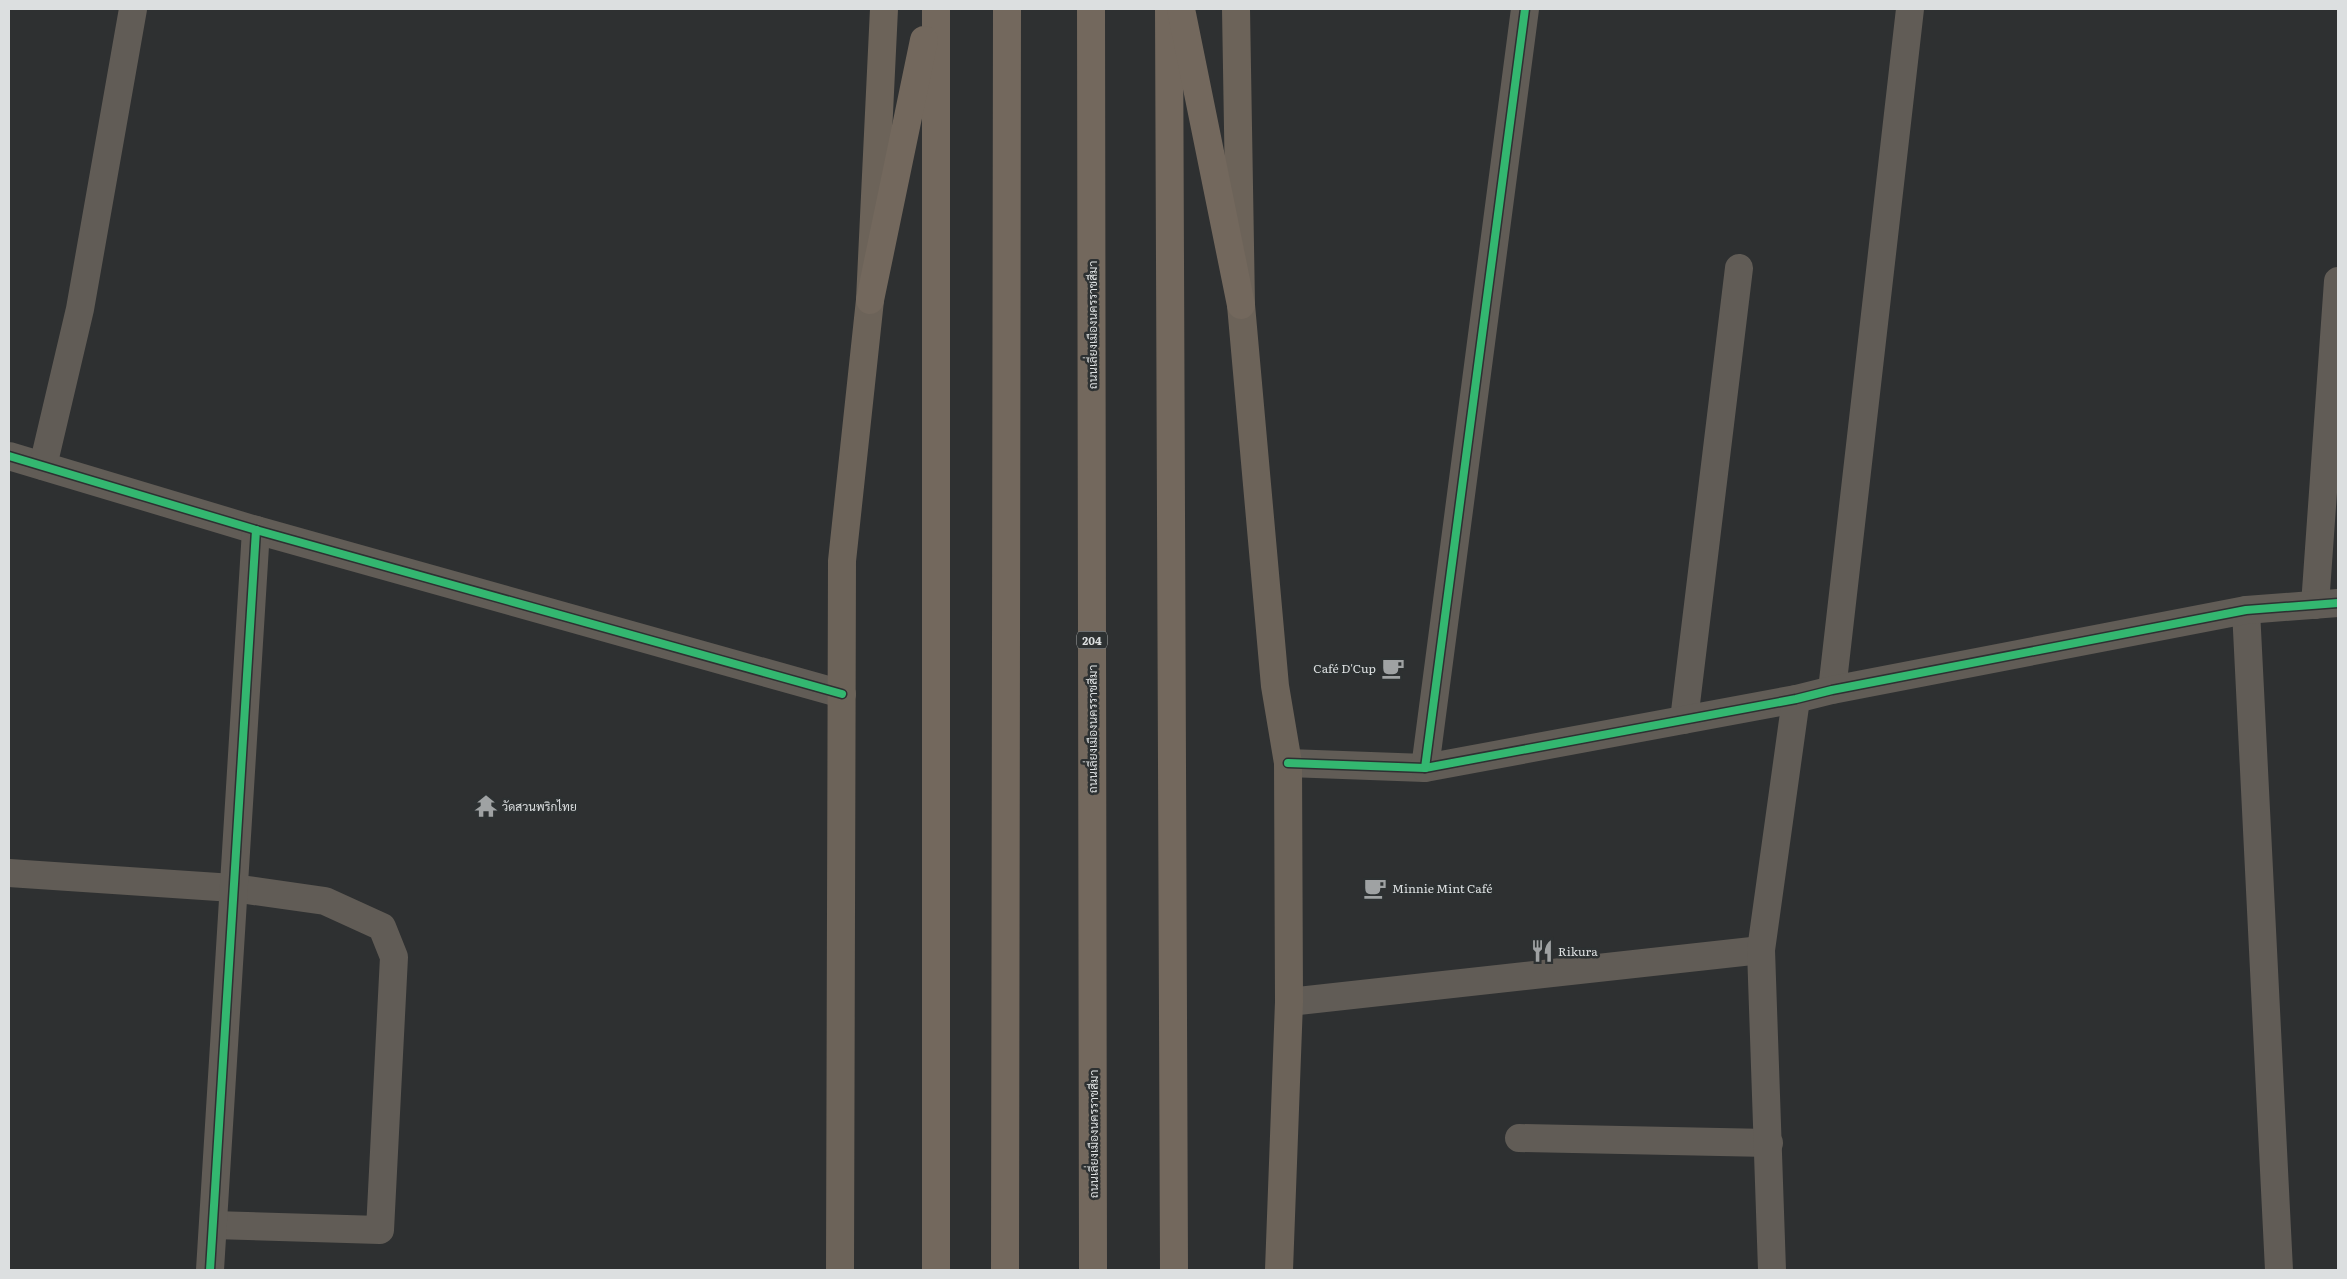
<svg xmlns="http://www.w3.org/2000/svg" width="2347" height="1279" font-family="Literata,Sarabun,serif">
  <rect width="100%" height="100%" fill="#2e3031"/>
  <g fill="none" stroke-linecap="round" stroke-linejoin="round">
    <g stroke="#615c56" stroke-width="28">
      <path d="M 9,456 L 256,530 L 842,694"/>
      <path d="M 43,466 L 80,309 L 133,9"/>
      <path d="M 2315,605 L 2338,281"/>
      <path d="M 2246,610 L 2279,1270"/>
      <path d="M 1832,690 L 1910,9"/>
      <path d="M 1684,720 L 1739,268"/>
      <path d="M 1288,763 L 1425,768 L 1796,699 L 1832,690 L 2246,610 L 2338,603"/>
      <path d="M 1425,768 L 1525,9"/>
      <path d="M 9,873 L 233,888 L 325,901 L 382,927 L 394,957 L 380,1230 L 213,1225"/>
      <path d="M 1289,1002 L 1761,950"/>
      <path d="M 1519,1138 L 1769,1143"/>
      <path d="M 210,1270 L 256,530"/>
      <path d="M 1772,1270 L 1761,950 L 1796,699"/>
    </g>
    <g stroke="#6c6359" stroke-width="28">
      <path d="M 1236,9 L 1241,305 L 1275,686 L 1288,763 L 1289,1002 L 1279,1270"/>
      <path d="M 840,1270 L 842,561 L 870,300 L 884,9"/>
    </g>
    <g stroke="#73685d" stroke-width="28">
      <path d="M 936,9 L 936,1270"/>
      <path d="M 1091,9 L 1093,1270"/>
      <path d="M 1169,9 L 1174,1270"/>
      <path d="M 1181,9 L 1241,305"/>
      <path d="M 870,300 L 924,40"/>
      <path d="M 1005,1270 L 1007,9"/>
    </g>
    <defs>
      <g id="cycleway">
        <path d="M 9,456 L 256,530 L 842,694"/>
        <path d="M 1288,763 L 1425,768 L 1796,699 L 1832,690 L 2246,610 L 2338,603"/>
        <path d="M 1425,768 L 1525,9"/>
        <path d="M 210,1270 L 256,530"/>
      </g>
    </defs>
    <use href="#cycleway" stroke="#2d3132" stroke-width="11"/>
    <use href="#cycleway" stroke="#33b770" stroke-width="8"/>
  </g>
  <defs>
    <symbol id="cafe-bare" viewBox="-9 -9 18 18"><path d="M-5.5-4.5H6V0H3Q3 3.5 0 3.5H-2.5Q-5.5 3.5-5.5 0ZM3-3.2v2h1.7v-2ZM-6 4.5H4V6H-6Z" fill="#9fa2a3" stroke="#2d3132" stroke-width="2.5" paint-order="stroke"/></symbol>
    <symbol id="temple-bare" viewBox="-9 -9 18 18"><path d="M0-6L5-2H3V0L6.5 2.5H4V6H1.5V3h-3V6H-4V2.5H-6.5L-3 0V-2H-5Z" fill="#9fa2a3" stroke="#2d3132" stroke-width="2.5" paint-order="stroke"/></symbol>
    <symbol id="restaurant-bare" viewBox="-9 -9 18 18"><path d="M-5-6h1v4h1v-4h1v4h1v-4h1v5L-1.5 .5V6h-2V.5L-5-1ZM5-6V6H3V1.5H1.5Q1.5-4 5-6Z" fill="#9fa2a3" stroke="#2d3132" stroke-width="2.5" paint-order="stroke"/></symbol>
  </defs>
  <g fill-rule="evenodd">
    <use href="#cafe-bare" x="1377" y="652" width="32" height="32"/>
    <use href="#temple-bare" x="470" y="790" width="32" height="32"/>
    <use href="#cafe-bare" x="1359" y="872" width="32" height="32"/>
    <use href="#restaurant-bare" x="1526" y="935" width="32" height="32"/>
  </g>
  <g text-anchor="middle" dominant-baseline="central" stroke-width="5" stroke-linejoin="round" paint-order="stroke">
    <rect fill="#2d3132" stroke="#a8abac" stroke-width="1" x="1077" y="631.5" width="30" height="17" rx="4"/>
    <g font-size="11" font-weight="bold" fill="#dcdfe0">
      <text x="1092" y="640">204</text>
    </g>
    <g font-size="12" fill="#dcdfe0" stroke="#2d3132">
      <text transform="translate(1092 325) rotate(-90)">ถนนเลี่ยงเมืองนครราชสีมา</text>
      <text transform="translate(1092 729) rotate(-90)">ถนนเลี่ยงเมืองนครราชสีมา</text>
      <text transform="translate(1093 1134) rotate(-90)">ถนนเลี่ยงเมืองนครราชสีมา</text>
    </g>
    <g font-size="12" fill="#dcdfe0" stroke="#2d3132" text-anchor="start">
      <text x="1376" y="668" text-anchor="end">Café D'Cup</text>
      <text x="502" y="806">วัดสวนพริกไทย</text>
      <text x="1392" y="888">Minnie Mint Café</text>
      <text x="1558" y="951">Rikura</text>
    </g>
  </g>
  <rect width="2347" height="1279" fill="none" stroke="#dcdfe0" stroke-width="20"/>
</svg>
